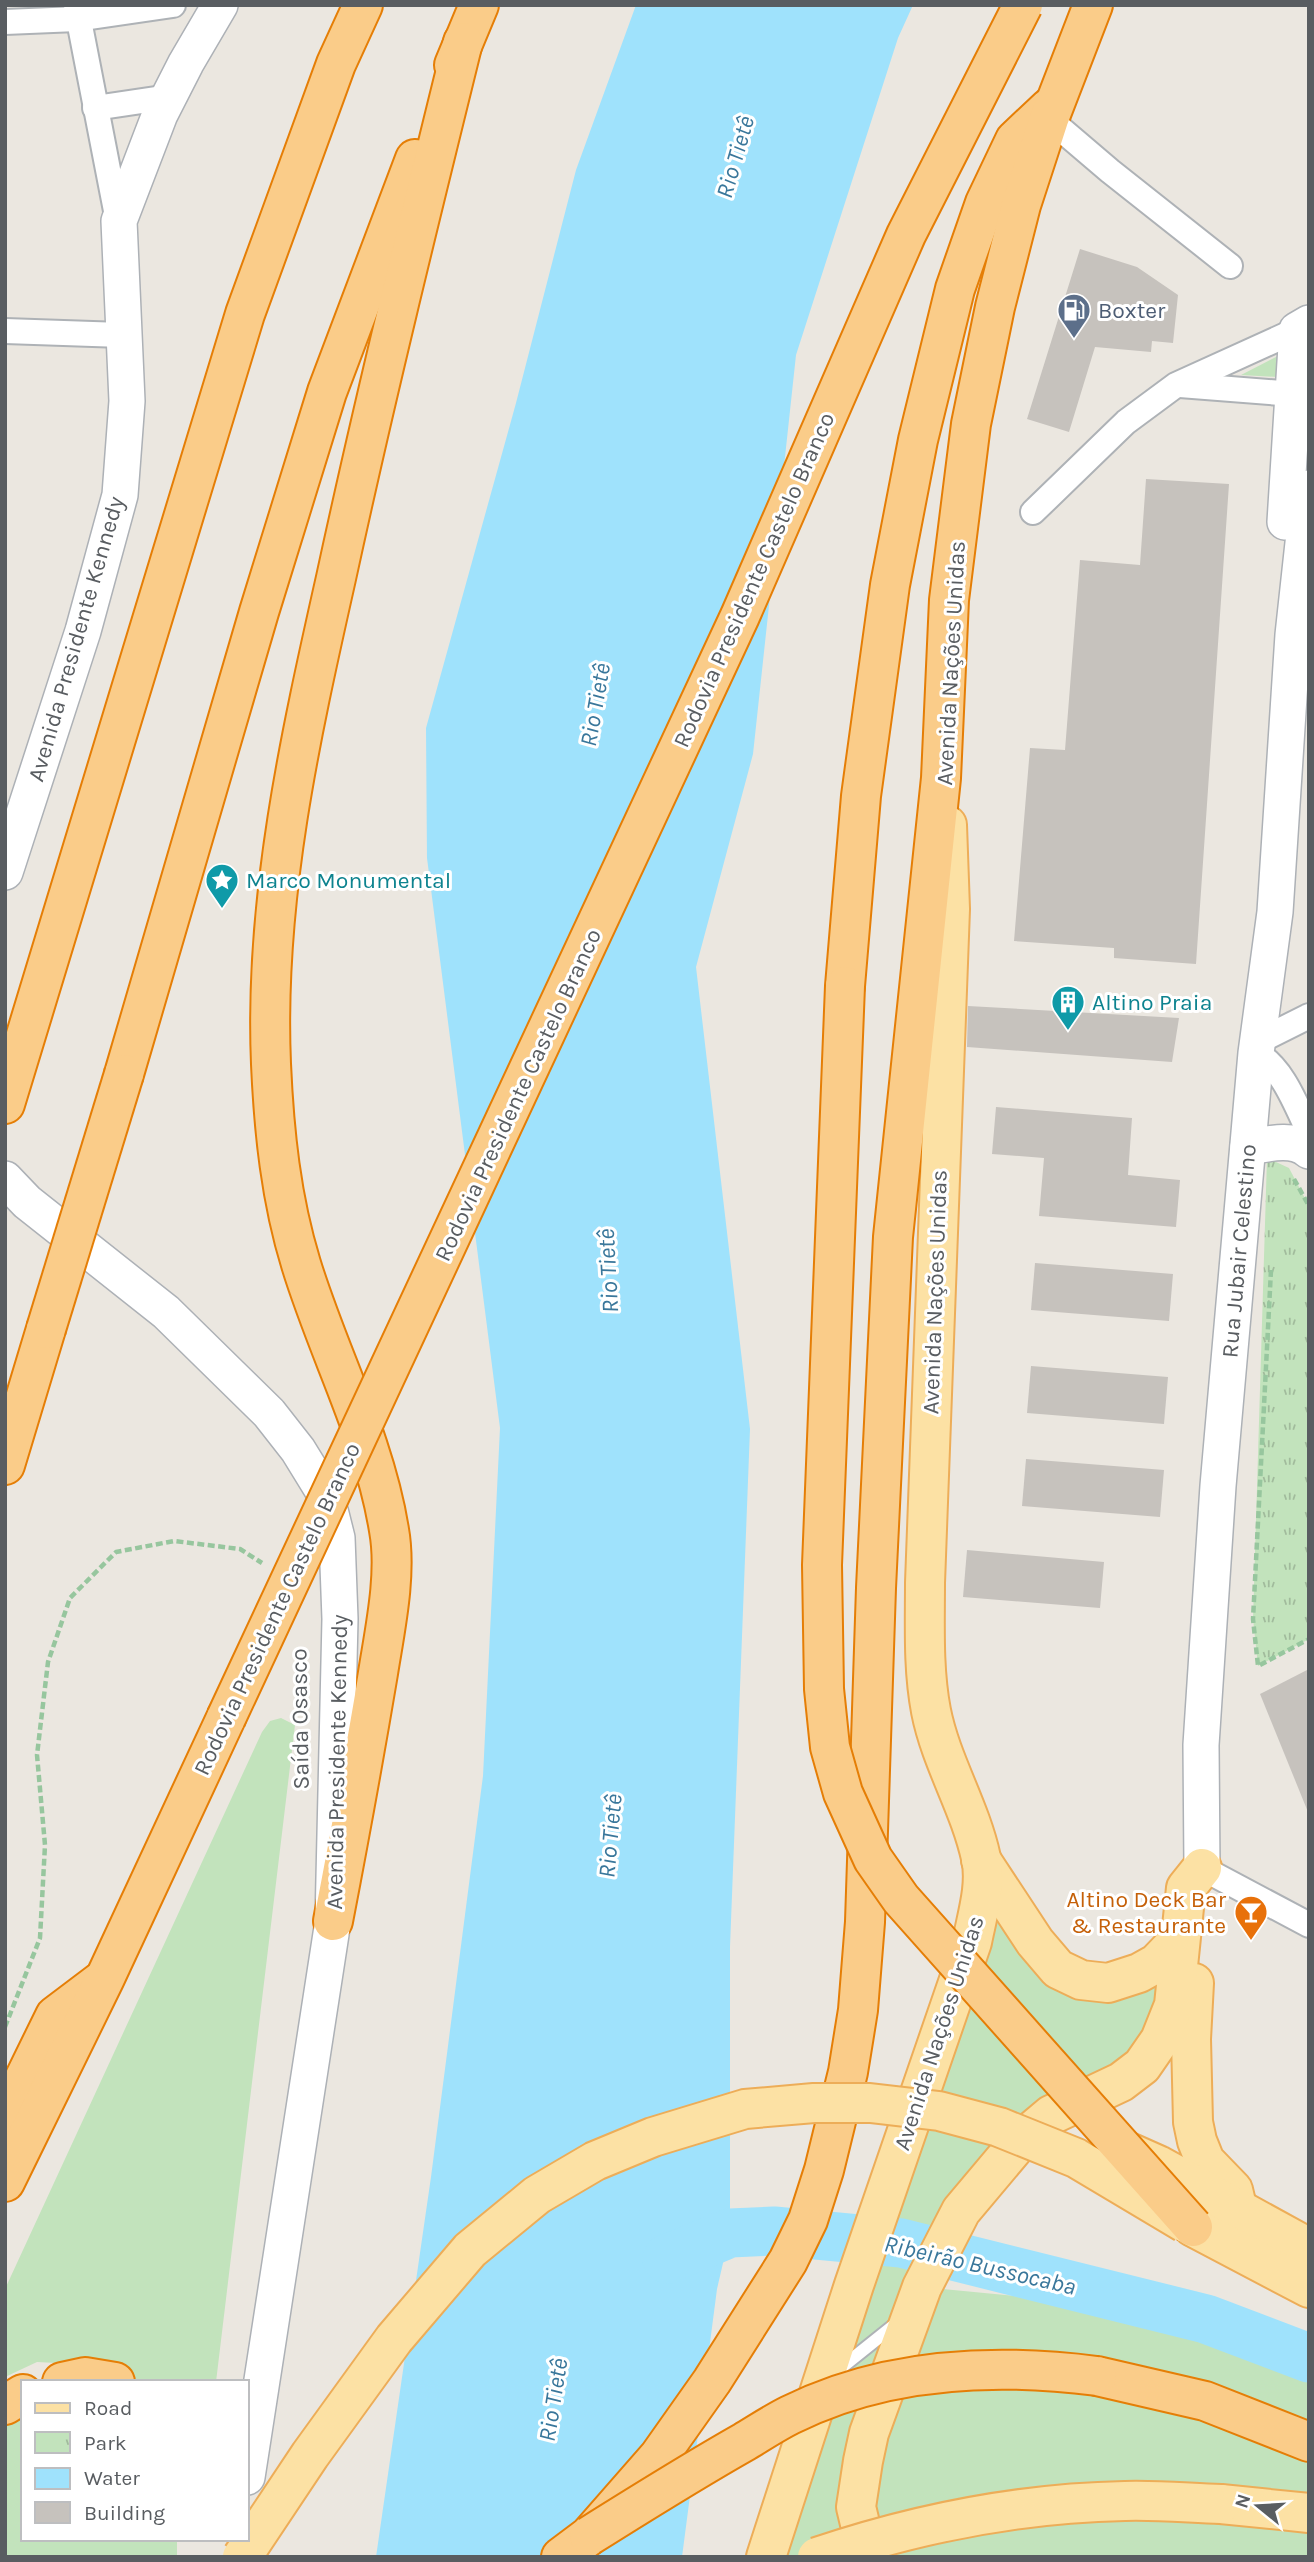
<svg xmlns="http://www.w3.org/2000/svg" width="1314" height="2562" font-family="Karla,sans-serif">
  <defs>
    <pattern id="park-tufts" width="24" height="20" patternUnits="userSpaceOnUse" patternTransform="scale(1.75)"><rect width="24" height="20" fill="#c2e3bc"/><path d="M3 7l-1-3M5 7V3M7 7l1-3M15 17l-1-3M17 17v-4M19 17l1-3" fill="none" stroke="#a1bb9c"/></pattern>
  </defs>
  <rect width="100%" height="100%" fill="#ebe7e0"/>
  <g fill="#c2e3bc">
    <path d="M 1278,356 L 1277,377 L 1241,375 Z"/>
    <path d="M 281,1718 L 295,1725 L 216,2382 L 139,2382 L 115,2366 L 37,2362 L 5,2377 L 5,2289 L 262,1732 L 270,1721 Z"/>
    <path d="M 981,1896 L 1058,1969 L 1157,1963 L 1160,2040 L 1051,2115 L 922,2287 L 1108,2305 L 1309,2372 L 1309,2557 L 766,2557 Z"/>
    <path d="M 23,2404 L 23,2539 L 177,2539 L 177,2557 L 5,2557 L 5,2422 Z"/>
  </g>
  <path fill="url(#park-tufts)" d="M 1267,1158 L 1289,1168 L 1309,1206 L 1309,1639 L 1258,1666 L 1253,1619 Z"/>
  <path fill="#9fe2fc" d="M 636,5 L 913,5 L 898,38 L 796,355 L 753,754 L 696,967 L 750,1429 L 730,1947 L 730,2233 L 717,2289 L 682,2557 L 376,2557 L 431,2177 L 483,1776 L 500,1428 L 427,858 L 426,728 L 516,403 L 576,170 Z"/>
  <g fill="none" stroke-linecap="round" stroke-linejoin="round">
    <path stroke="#9fe2fc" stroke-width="49" d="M 667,2259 L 730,2233 L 774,2231 L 901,2243 L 1206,2319 L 1309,2358"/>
  </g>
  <g fill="#c6c2bd">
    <path d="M 1080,249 L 1137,267 L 1178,295 L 1173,343 L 1152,341 L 1151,352 L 1095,347 L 1069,432 L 1027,419 Z"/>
    <path d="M 1146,479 L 1229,484 L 1196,964 L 1114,958 L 1114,948 L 1014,941 L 1030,748 L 1065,750 L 1080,560 L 1140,565 Z"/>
    <path d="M 968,1006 L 1179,1018 L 1172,1062 L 967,1047 Z"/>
    <path d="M 996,1107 L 1132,1118 L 1128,1175 L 1180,1180 L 1176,1227 L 1039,1216 L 1044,1158 L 992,1154 Z"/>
    <path d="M 1035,1263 L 1173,1274 L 1169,1321 L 1031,1310 Z"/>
    <path d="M 1031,1366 L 1168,1377 L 1164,1424 L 1027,1413 Z"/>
    <path d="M 1026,1459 L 1164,1470 L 1160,1517 L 1022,1506 Z"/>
    <path d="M 967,1550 L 1104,1562 L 1100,1608 L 963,1597 Z"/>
    <path d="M 1309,1669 L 1309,1812 L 1308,1812 L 1260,1694 Z"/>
  </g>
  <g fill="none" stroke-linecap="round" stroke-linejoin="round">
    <defs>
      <path id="lane" d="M 837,2371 L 897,2323"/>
      <g id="street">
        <path d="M 76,5 L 118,221"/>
        <path d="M 5,22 L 77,19 L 173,5"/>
        <path d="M 95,108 L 169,97"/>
        <path d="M 1049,119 L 1110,171 L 1230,266"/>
        <path d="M 5,331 L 122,335"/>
        <path d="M 1180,385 L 1294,394"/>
        <path d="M 1033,512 L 1126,422 L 1176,385 L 1297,330"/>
        <path d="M 1257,1042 L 1309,1016"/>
        <path d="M 1256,1053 C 1283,1068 1296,1105 1309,1132"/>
        <path d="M 1202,1868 L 1309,1925"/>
      </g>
      <g id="secondary">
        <path d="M 1285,522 L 1297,330 L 1309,323"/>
        <path d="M 5,872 L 83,631 L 120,495 L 127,401 L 119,221 L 160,114 L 186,63 L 220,5"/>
        <path d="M 1248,1147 C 1267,1144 1293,1137 1309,1151"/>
        <path d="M 5,1179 L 27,1202 L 166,1312 L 269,1413 L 298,1450 L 322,1489 L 331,1514 L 337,1538 L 340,1619 L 333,1921 L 247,2477"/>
        <path d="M 1202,1868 L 1201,1745 L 1218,1486 L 1256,1053 L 1275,912 L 1293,635 L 1309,488"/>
      </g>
      <g id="primary">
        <path d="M 981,1860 L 1035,1942 L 1058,1969 L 1081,1980 L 1108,1983 L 1139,1973 L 1157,1963 L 1180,1939"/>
        <path d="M 1194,1983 L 1191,2039 L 1193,2122 L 1197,2141 L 1205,2161 L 1233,2190 L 1238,2211"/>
        <path d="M 1122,2149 L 1158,2165 L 1309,2248"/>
        <path d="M 1193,2227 L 1309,2288"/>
        <path d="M 1221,2504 L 1309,2513"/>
        <path d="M 766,2557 L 854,2285 L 972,1942 C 977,1916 987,1885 981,1858 C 970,1807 941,1762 931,1711 C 923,1669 925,1626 925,1583 L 950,909 L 947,825"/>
        <path d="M 868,2557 L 856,2507 L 863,2461 L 869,2433 L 922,2287 L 961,2211 L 1019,2142 L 1051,2115 L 1121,2082 L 1142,2066 L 1160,2040 L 1174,2005 L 1186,1888 L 1202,1868"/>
      </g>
      <g id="highway">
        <path d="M 454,65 L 479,5"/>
        <path d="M 845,986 L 861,796 L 890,585 L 918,440 L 955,289 L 985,203 L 1015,140 L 1049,108"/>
        <path d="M 124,1074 L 259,612 L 327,392 L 415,159"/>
        <path d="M 5,1104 L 245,314 L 336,64 L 363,5"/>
        <path d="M 5,1465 L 46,1329"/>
        <path d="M 333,1921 C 349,1838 364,1756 378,1673 C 385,1629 397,1574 389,1530 C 374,1437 328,1353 301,1264 C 281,1199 274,1132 271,1064 C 264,899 300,738 336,578 C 375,398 419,220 463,42"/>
        <path d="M 5,2118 L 55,2016 L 100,1982"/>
        <path d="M 5,2182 L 105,1978 L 226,1718"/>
        <path d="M 1097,2376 L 1205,2401 L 1309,2442"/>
        <path d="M 62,2382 L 85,2377 L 115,2382"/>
        <path d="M 5,2405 L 23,2394"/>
        <path d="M 561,2557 L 589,2536 L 659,2456 L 712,2381 L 788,2261 L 808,2220 L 824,2170 L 848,2072 L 858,2010 L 865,1922 L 876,1588 L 893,1237 L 941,778 L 949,600 L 971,424 L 995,307 L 1021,205 L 1049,119 L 1093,5"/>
      </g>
    </defs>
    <use href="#lane" stroke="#aeb2b6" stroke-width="16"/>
    <use href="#street" stroke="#aeb2b6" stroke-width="28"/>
    <use href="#secondary" stroke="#adb1b6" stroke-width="38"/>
    <use href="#primary" stroke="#edad58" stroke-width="42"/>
    <use href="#highway" stroke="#e57e06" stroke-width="42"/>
    <g stroke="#97c69e" stroke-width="4.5" stroke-dasharray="7 3.5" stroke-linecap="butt">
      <path d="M 1294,1179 L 1309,1206"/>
      <path d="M 1271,1270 L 1253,1619 L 1258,1666 L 1309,1639"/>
      <path d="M 5,2027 L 40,1938 L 45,1845 L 37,1755 L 48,1662 L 70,1598 L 116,1552 L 174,1541 L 240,1549 L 262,1563"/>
    </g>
    <use href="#lane" stroke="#fff" stroke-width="12"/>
    <use href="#street" stroke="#fff" stroke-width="24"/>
    <use href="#secondary" stroke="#fff" stroke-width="35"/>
    <use href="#primary" stroke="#fce1a4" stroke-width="38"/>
    <use href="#highway" stroke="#facc89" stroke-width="38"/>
    <defs>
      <g id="primary-bridge">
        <path d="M 242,2557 L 310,2455 L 394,2339 L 470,2250 L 537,2195 L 595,2161 L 653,2137 L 745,2109 L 814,2103 L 870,2103 L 939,2111 L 999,2127 L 1076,2158 L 1185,2223"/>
        <path d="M 817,2557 C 915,2524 1021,2503 1125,2501 C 1157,2500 1189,2503 1221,2504"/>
      </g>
      <g id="highway-bridge">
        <path d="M 845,986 L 822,1565 L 824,1689 L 830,1747 L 843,1793 L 873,1859 L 901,1899 L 1193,2227"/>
        <path d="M 46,1329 L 124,1074"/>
        <path d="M 226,1718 L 740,616 L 906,235 L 1023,5"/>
        <path d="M 589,2536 C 640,2504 691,2472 744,2442 C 759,2433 774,2423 790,2415 C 884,2368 995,2363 1097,2376"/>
      </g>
    </defs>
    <use href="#primary-bridge" stroke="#edad58" stroke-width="42" stroke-linecap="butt"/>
    <use href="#highway-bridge" stroke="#e57e06" stroke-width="42" stroke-linecap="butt"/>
    <use href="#primary-bridge" stroke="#fce1a4" stroke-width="38"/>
    <use href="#highway-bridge" stroke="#facc89" stroke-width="38"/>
  </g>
  <defs>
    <symbol id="fuel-pin" viewBox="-11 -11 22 30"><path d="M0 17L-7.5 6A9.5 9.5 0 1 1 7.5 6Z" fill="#5c6f8a" stroke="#fff"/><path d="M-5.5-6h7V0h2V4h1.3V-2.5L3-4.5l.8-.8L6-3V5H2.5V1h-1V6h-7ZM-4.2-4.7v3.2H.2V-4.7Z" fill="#fff"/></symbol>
    <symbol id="sight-pin" viewBox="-11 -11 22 30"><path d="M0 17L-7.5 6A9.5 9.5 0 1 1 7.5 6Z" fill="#0f9aa8" stroke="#fff"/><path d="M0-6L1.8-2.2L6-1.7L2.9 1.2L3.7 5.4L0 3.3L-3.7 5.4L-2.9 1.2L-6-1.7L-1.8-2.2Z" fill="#fff"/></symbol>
    <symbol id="building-pin" viewBox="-11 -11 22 30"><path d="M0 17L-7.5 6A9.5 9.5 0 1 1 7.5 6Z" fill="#0f9aa8" stroke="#fff"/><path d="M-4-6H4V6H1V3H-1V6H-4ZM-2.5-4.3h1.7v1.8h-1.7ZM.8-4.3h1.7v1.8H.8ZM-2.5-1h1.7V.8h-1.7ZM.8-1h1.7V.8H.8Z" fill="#fff"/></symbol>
    <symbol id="bar-pin" viewBox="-11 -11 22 30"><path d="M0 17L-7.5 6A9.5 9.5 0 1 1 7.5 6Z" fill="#e8710a" stroke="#fff"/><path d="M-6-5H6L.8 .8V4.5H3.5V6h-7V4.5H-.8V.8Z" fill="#fff"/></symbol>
  </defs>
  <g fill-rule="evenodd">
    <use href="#fuel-pin" x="1055" y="291" width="38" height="52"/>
    <use href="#sight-pin" x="203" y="861" width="38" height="52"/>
    <use href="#building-pin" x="1049" y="983" width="38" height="52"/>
    <use href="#bar-pin" x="1232" y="1893" width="38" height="52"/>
  </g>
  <g text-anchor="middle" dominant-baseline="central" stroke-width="6" stroke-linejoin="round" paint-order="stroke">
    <g font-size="23" fill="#4e5e75" stroke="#fff" text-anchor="start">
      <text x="1098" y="310">Boxter</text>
    </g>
    <g font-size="23" fill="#595d61" stroke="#fff">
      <text transform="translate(754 580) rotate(-66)">Rodovia Presidente Castelo Branco</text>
      <text transform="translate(76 639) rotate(-74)">Avenida Presidente Kennedy</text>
      <text transform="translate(951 663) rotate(-87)">Avenida Nações Unidas</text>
      <text transform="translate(518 1095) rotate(-65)">Rodovia Presidente Castelo Branco</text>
      <text transform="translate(1239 1251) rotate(-85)">Rua Jubair Celestino</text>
      <text transform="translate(935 1292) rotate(-88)">Avenida Nações Unidas</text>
      <text transform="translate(277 1609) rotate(-65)">Rodovia Presidente Castelo Branco</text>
      <text transform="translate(300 1719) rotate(-91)">Saída Osasco</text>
      <text transform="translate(337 1762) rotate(-89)">Avenida Presidente Kennedy</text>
      <text transform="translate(939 2033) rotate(-72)">Avenida Nações Unidas</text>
    </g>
    <g font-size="23" fill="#0d838f" stroke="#fff" text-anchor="start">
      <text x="246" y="880">Marco Monumental</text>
      <text x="1092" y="1002">Altino Praia</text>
    </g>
    <g font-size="23" fill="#c56008" stroke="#fff" text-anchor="end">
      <text x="1226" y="1899">Altino Deck Bar<tspan x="1226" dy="26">&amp; Restaurante</tspan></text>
    </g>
    <g font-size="24" font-style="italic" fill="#39779b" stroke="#fff">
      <text transform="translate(735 157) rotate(-74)">Rio Tietê</text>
      <text transform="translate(595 705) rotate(-80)">Rio Tietê</text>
      <text transform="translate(608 1271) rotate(-93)">Rio Tietê</text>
      <text transform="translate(610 1836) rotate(-85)">Rio Tietê</text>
      <text transform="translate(980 2265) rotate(13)">Ribeirão Bussocaba</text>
      <text transform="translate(553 2400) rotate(-81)">Rio Tietê</text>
    </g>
  </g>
  <rect width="1314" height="2562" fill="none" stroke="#595d61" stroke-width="14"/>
  <rect x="21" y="2380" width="228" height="161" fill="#ffffff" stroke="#bdbec0" stroke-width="2"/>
  <rect x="35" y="2403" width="35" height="10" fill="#fce1a4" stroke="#bdbec0" stroke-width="2"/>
  <text x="84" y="2415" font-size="21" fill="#595d61">Road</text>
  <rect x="35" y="2432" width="35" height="21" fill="url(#park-tufts)" stroke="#bdbec0" stroke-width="2"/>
  <text x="84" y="2450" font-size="21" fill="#595d61">Park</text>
  <rect x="35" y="2468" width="35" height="21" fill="#9fe2fc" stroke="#bdbec0" stroke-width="2"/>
  <text x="84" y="2485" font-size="21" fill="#595d61">Water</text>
  <rect x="35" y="2502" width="35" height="21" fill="#c6c2bd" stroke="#bdbec0" stroke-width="2"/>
  <text x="84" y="2520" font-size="21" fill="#595d61">Building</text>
  <g transform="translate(1258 2506) rotate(288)" stroke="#ffffff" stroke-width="5" paint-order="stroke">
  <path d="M0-5L12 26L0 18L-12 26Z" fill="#595d61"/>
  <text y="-10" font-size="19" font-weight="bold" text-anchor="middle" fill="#595d61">N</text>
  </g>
</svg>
